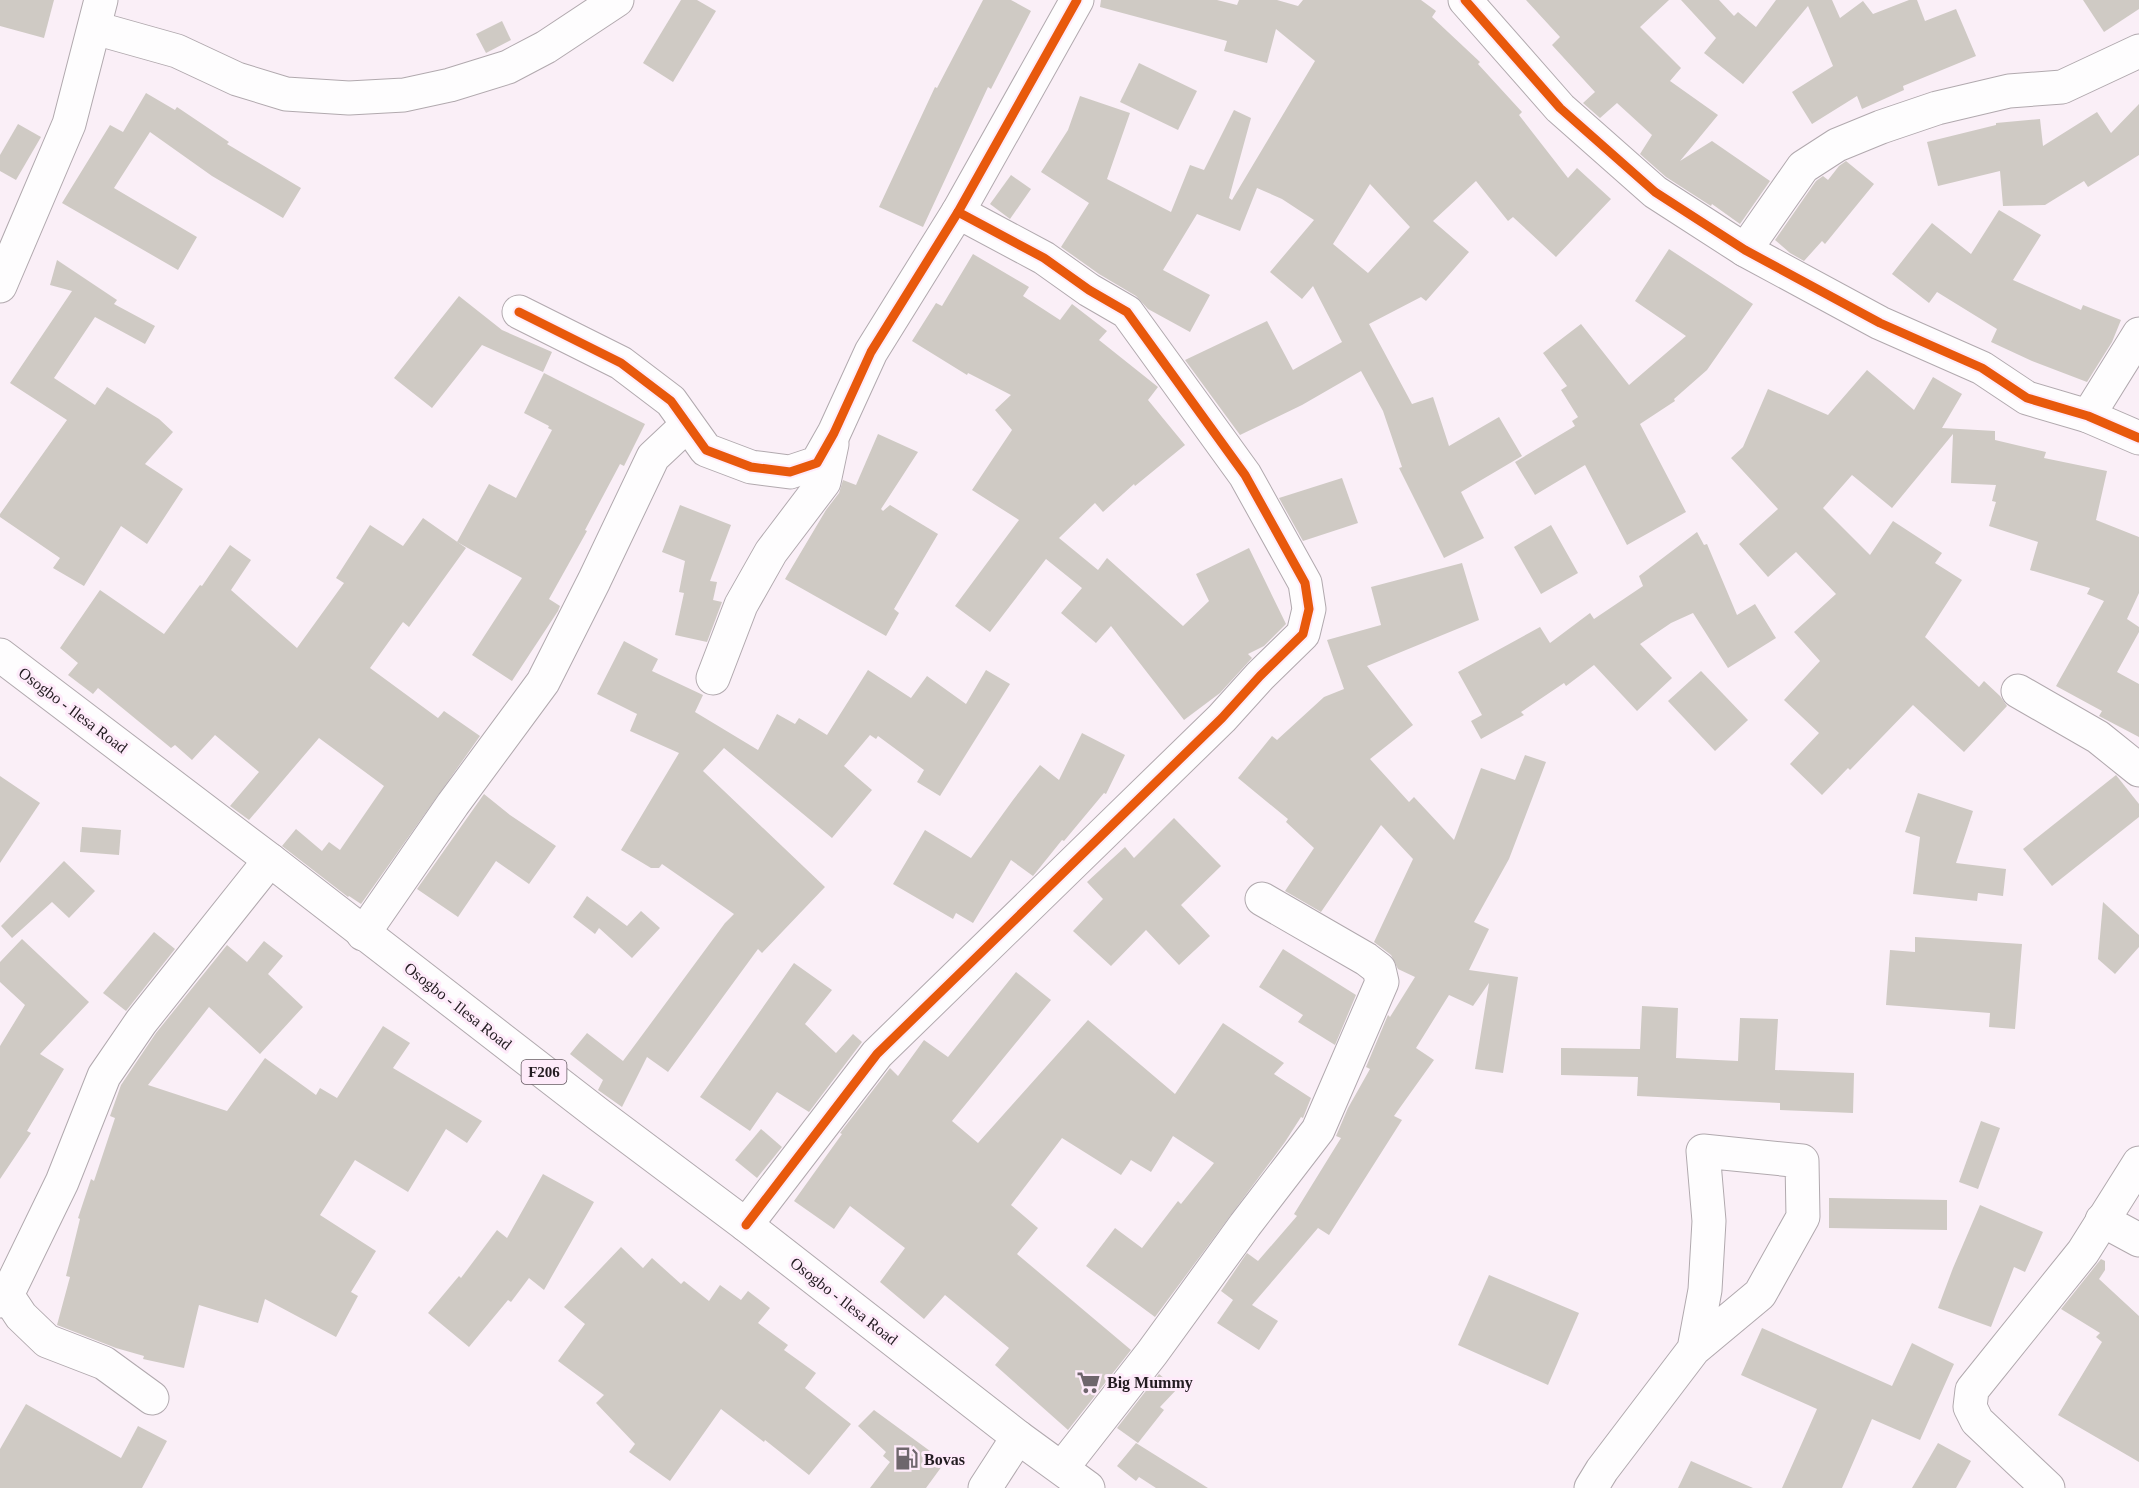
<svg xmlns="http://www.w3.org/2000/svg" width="2139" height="1488" font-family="'Times New Roman',serif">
  <rect width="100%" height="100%" fill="#faeff7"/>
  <g fill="#cfcac4" fill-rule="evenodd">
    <path d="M 0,0 L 54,0 L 44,38 L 0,26 Z"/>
    <path d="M 681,0 L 697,0 L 716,11 L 673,82 L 643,63 Z"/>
    <path d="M 983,0 L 1011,0 L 1031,11 L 991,89 L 988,87 L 923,227 L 879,207 L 935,87 L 937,88 Z"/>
    <path d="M 1101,0 L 1217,0 L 1237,5 L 1239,0 L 1277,0 L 1298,6 L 1303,0 L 1421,0 L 1436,11 L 1432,17 L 1480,62 L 1478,64 L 1522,112 L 1519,115 L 1568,178 L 1577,168 L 1611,199 L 1556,257 L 1513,217 L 1508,221 L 1476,181 L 1433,221 L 1469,252 L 1426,301 L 1421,297 L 1369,324 L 1412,404 L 1433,397 L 1449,446 L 1499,417 L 1522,456 L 1461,492 L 1484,538 L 1444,558 L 1399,468 L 1402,467 L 1383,411 L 1361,371 L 1302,405 L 1240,435 L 1185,360 L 1267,321 L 1293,370 L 1342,342 L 1313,286 L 1302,299 L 1270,272 L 1314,220 L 1282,199 L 1257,188 L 1240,231 L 1197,214 L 1163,270 L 1210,295 L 1190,332 L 1148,309 L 1136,296 L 1099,274 L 1061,247 L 1089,203 L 1041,172 L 1068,130 L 1080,96 L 1130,113 L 1107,179 L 1171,212 L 1190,165 L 1204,170 L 1234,110 L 1251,118 L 1229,198 L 1232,200 L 1315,61 L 1276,29 L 1267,63 L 1224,51 L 1227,41 L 1100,7 ZM 1370,184 L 1410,227 L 1368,273 L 1333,244 Z"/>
    <path d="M 1526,0 L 1669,0 L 1640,27 L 1681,68 L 1670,81 L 1718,115 L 1680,161 L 1712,141 L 1770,181 L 1740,224 L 1712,204 L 1711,206 L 1666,177 L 1640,154 L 1652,135 L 1617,103 L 1600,118 L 1583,103 L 1595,92 L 1552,45 L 1560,37 Z"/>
    <path d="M 1681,0 L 1719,0 L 1734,16 L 1738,12 L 1756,27 L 1776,0 L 1832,0 L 1840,18 L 1863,1 L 1873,14 L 1909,0 L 1917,0 L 1925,21 L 1956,9 L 1976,56 L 1903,86 L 1904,90 L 1862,109 L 1857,96 L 1812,124 L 1792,92 L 1833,66 L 1808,6 L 1743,84 L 1704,53 L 1716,38 Z"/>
    <path d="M 2083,0 L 2139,0 L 2139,9 L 2104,32 Z"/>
    <path d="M 502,21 L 511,40 L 486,53 L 476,34 Z"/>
    <path d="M 1139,63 L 1197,91 L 1178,130 L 1120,102 Z"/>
    <path d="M 146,93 L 175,110 L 177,107 L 229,142 L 227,144 L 301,188 L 283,218 L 212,176 L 150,132 L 114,188 L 197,237 L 178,270 L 62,203 L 110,125 L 123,132 Z"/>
    <path d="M 2139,104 L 2139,155 L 2088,187 L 2084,181 L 2045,205 L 2003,206 L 2000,171 L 1938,186 L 1927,142 L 1996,125 L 1996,123 L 2040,119 L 2043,146 L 2097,112 L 2111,133 Z"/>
    <path d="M 18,124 L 41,137 L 16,180 L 0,171 L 0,155 Z"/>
    <path d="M 1846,161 L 1874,184 L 1825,244 L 1822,241 L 1804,261 L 1790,253 L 1775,240 L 1816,181 L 1823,176 L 1828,180 L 1839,166 Z"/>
    <path d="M 1011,175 L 1031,189 L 1010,219 L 990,204 Z"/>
    <path d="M 1999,210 L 2041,235 L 2013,280 L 2081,310 L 2083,305 L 2121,320 L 2112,342 L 2087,382 L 2032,361 L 1991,342 L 1997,329 L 1937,292 L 1929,303 L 1892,274 L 1932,223 L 1971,254 Z"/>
    <path d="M 1669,249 L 1753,304 L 1707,370 L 1674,399 L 1675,401 L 1640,424 L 1686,512 L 1627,545 L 1585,465 L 1535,495 L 1515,462 L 1575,426 L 1572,421 L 1578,417 L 1561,390 L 1567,386 L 1543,353 L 1581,324 L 1629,385 L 1686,336 L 1635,301 Z"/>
    <path d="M 973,254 L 1029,287 L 1023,296 L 1060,320 L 1072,304 L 1107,331 L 1099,340 L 1158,387 L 1148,400 L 1185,445 L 1135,486 L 1134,484 L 1103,512 L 1095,503 L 1059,538 L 1098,570 L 1107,558 L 1183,626 L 1209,601 L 1196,574 L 1249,548 L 1286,624 L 1264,646 L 1248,654 L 1252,658 L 1220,693 L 1184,720 L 1111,626 L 1096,643 L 1061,613 L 1082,588 L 1046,559 L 990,632 L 955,606 L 1019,520 L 972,490 L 1012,430 L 995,410 L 1011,395 L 968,373 L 967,375 L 912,341 L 936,303 L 942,306 Z"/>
    <path d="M 57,260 L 117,300 L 114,304 L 155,326 L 145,344 L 95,317 L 54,378 L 95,405 L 107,387 L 159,419 L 173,432 L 145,464 L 183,489 L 147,544 L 121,526 L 84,586 L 53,568 L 60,558 L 0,517 L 0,514 L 67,420 L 10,383 L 72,291 L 50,285 Z"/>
    <path d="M 459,296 L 502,330 L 552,352 L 543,372 L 482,345 L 432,408 L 394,378 Z"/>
    <path d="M 1867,370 L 1914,410 L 1933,377 L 1962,394 L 1942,428 L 1995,431 L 1995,440 L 2046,452 L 2044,458 L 2107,471 L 2096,520 L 2139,537 L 2139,593 L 2127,619 L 2139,627 L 2139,632 L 2117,672 L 2139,684 L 2139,737 L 2099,716 L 2102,711 L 2056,686 L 2104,601 L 2087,594 L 2090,588 L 2030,570 L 2038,542 L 1989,526 L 1996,502 L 1992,501 L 1996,485 L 1951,483 L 1953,434 L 1892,508 L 1852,475 L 1823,508 L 1870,555 L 1893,521 L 1942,553 L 1935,563 L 1962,580 L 1925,637 L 1979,687 L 1984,681 L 2000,696 L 2007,706 L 1964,752 L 1913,705 L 1850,770 L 1848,768 L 1822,795 L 1790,764 L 1819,733 L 1784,700 L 1820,661 L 1794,632 L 1836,594 L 1796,552 L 1768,577 L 1739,544 L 1778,509 L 1731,458 L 1743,447 L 1768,389 L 1828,415 Z"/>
    <path d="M 544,373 L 645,424 L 624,466 L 620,464 L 585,530 L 587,531 L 549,599 L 560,606 L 558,611 L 512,681 L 472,655 L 522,578 L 457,542 L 489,484 L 516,498 L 552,430 L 548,428 L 549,426 L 524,413 Z"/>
    <path d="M 878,434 L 918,452 L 881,509 L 883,511 L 890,505 L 938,534 L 894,609 L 899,613 L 886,636 L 785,579 L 826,510 L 839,493 L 843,480 L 856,485 Z"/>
    <path d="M 1342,478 L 1358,523 L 1303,541 L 1279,498 Z"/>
    <path d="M 680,505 L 731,525 L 710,581 L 717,582 L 713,600 L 722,602 L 707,642 L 675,635 L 684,593 L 679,592 L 685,561 L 662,552 Z"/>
    <path d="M 423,518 L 466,548 L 409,627 L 403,622 L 370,668 L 438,718 L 444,711 L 480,736 L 361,904 L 349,896 L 348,897 L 282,846 L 296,829 L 322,851 L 329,842 L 340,850 L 384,786 L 319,738 L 249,820 L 230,806 L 259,772 L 215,735 L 192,760 L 175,745 L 171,748 L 98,688 L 93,694 L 68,675 L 78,663 L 60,648 L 100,590 L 164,634 L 200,585 L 202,586 L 230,545 L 251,560 L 231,590 L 297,648 L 344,583 L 336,578 L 370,525 L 403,546 Z"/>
    <path d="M 1551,525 L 1578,573 L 1541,594 L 1514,547 Z"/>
    <path d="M 1697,532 L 1704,545 L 1707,544 L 1737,615 L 1755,604 L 1776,638 L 1728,668 L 1693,613 L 1671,623 L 1640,644 L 1672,678 L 1637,711 L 1594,665 L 1566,686 L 1564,683 L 1521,712 L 1524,715 L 1481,739 L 1471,721 L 1482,715 L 1458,672 L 1540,627 L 1550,643 L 1590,613 L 1594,619 L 1643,586 L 1639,576 Z"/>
    <path d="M 1462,563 L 1479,620 L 1367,666 L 1413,725 L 1370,759 L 1409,802 L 1414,797 L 1454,840 L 1481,768 L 1515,780 L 1525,755 L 1546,762 L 1509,859 L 1474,922 L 1489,929 L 1469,970 L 1518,977 L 1503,1073 L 1475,1069 L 1489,983 L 1473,1006 L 1449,995 L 1416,1048 L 1434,1060 L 1394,1116 L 1402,1120 L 1329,1235 L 1318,1228 L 1252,1305 L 1278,1321 L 1259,1350 L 1217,1323 L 1233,1300 L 1221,1291 L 1247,1253 L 1258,1261 L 1297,1216 L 1294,1214 L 1341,1138 L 1336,1136 L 1348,1108 L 1370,1069 L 1366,1067 L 1388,1015 L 1390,1017 L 1415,977 L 1398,969 L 1391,955 L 1374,942 L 1413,859 L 1381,825 L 1321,912 L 1285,891 L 1314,848 L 1286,822 L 1288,819 L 1238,778 L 1272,736 L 1277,740 L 1324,697 L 1344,689 L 1327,640 L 1381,625 L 1371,587 Z"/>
    <path d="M 624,641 L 658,659 L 652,671 L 703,695 L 695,712 L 758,750 L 777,714 L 795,724 L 799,718 L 827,735 L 868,670 L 911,698 L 927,676 L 966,704 L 986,670 L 1010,684 L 940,796 L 917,782 L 924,770 L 878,736 L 876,739 L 870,735 L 844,766 L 872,790 L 832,838 L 724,748 L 703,771 L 825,887 L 762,953 L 758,949 L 668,1072 L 647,1057 L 622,1107 L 598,1090 L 603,1080 L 570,1054 L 587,1033 L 623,1061 L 725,923 L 734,914 L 662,864 L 659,868 L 651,868 L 621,850 L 679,753 L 630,731 L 637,714 L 597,694 Z"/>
    <path d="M 1701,671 L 1748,720 L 1715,751 L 1668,701 Z"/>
    <path d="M 1082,733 L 1125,755 L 1106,794 L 1104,793 L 1064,841 L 1062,840 L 1033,876 L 1011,860 L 973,923 L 956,913 L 953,919 L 893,884 L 925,830 L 971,858 L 1013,800 L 1040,765 L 1059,780 Z"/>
    <path d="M 2116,775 L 2139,804 L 2139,817 L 2052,886 L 2023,849 Z"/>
    <path d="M 0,776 L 40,803 L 0,863 Z"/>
    <path d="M 1918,793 L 1973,811 L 1956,863 L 2006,869 L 2003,896 L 1978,893 L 1977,901 L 1913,894 L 1920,837 L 1905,832 Z"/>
    <path d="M 484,794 L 510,815 L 556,846 L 529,884 L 496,861 L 458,917 L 417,889 Z"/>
    <path d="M 1174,818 L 1221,866 L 1181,905 L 1210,936 L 1179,965 L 1146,930 L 1111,966 L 1073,931 L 1103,899 L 1087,882 L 1125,847 L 1134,858 Z"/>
    <path d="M 82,827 L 121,830 L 119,855 L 80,852 Z"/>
    <path d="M 64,861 L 95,891 L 69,918 L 52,902 L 12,938 L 1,926 Z"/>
    <path d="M 587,896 L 627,926 L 641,911 L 660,928 L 632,958 L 599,928 L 595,934 L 573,917 Z"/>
    <path d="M 2103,902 L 2139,935 L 2139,947 L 2115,974 L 2098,959 Z"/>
    <path d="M 154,932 L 175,949 L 126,1011 L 103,993 Z"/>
    <path d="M 1915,937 L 2022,944 L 2015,1029 L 1989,1027 L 1990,1013 L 1886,1005 L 1890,950 L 1915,952 Z"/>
    <path d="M 22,939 L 89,1002 L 40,1054 L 64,1069 L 27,1131 L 31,1133 L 0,1179 L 0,1046 L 25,1005 L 0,982 L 0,962 Z"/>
    <path d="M 264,941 L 283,956 L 268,974 L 303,1007 L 260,1054 L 209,1007 L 148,1085 L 227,1111 L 265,1058 L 316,1095 L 320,1088 L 337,1098 L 383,1026 L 410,1043 L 393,1068 L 482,1121 L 467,1143 L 446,1129 L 408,1192 L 355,1160 L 320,1215 L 376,1251 L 351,1292 L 358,1296 L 336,1337 L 265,1299 L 258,1323 L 199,1305 L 184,1368 L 143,1359 L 144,1356 L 116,1348 L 57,1325 L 70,1277 L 66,1276 L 80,1219 L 78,1218 L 91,1179 L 94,1181 L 115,1118 L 110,1116 L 121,1085 L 156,1033 L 227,945 L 247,962 Z"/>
    <path d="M 1283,949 L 1356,995 L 1335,1045 L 1298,1022 L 1303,1015 L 1259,987 Z"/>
    <path d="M 794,963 L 832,990 L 805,1024 L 836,1053 L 853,1034 L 862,1042 L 809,1112 L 777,1092 L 750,1131 L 700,1097 Z"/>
    <path d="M 1016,972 L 1051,1000 L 952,1121 L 978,1143 L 1088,1020 L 1175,1094 L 1223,1023 L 1284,1063 L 1274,1074 L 1311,1098 L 1303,1118 L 1301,1117 L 1285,1142 L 1155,1317 L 1086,1266 L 1115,1228 L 1142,1248 L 1178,1201 L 1181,1204 L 1214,1163 L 1173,1136 L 1151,1172 L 1131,1160 L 1121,1175 L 1062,1138 L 1011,1205 L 1038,1228 L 1017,1254 L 1131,1350 L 1068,1430 L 995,1365 L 1009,1348 L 945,1295 L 924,1319 L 880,1282 L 905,1248 L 850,1206 L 834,1229 L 794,1201 L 842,1134 L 840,1133 L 890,1068 L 898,1076 L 924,1040 L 948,1057 Z"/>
    <path d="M 1642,1006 L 1678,1008 L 1676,1058 L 1738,1061 L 1740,1018 L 1778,1019 L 1775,1070 L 1854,1073 L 1853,1113 L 1780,1110 L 1780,1103 L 1637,1096 L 1638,1077 L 1561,1075 L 1561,1048 L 1640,1049 Z"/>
    <path d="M 1981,1121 L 2000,1128 L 1978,1189 L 1959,1182 Z"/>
    <path d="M 761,1129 L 782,1147 L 757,1178 L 735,1160 Z"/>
    <path d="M 543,1174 L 594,1202 L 544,1290 L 529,1278 L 511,1302 L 508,1300 L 469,1347 L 428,1313 L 459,1276 L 461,1278 L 497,1230 L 507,1238 Z"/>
    <path d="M 1829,1198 L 1947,1200 L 1947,1230 L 1829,1228 Z"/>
    <path d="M 1980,1205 L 2043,1232 L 2025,1272 L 2014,1267 L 1991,1327 L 1938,1308 L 1953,1268 Z"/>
    <path d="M 621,1247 L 643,1268 L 652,1258 L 681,1284 L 684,1281 L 709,1301 L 720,1285 L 741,1300 L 748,1291 L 770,1308 L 758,1323 L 788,1345 L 784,1350 L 816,1373 L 805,1388 L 851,1424 L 809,1475 L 765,1440 L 764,1442 L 721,1409 L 670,1481 L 629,1452 L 635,1444 L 596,1403 L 604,1395 L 558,1361 L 585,1324 L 564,1307 Z"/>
    <path d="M 2101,1259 L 2105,1261 L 2105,1270 L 2099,1279 L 2139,1316 L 2139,1462 L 2058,1415 L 2102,1342 L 2096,1337 L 2100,1333 L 2061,1309 Z"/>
    <path d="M 1489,1275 L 1579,1313 L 1548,1385 L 1458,1345 Z"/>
    <path d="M 1762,1328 L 1892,1386 L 1912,1343 L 1954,1364 L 1920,1440 L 1872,1419 L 1842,1488 L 1782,1488 L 1817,1409 L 1741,1375 Z"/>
    <path d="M 1159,1374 L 1177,1389 L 1160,1407 L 1164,1410 L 1138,1443 L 1117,1428 Z"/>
    <path d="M 26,1404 L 121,1458 L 138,1426 L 167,1441 L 142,1488 L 0,1488 L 0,1449 Z"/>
    <path d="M 874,1410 L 945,1462 L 926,1488 L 870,1488 L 890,1462 L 883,1456 L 886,1452 L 858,1426 Z"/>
    <path d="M 1136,1443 L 1208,1488 L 1156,1488 L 1139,1477 L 1136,1481 L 1117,1466 Z"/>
    <path d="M 1938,1443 L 1971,1461 L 1956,1488 L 1912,1488 Z"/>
    <path d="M 1691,1461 L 1753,1488 L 1678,1488 Z"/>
  </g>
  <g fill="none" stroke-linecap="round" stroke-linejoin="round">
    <defs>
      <g id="minor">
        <path d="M 1465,0 L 1560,108 L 1655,192 L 1745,250 L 1880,323 L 1982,368 L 2027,398 L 2088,416 L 2139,438"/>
        <path d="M 95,28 L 177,51 L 237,79 L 286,94 L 349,98 L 404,95 L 450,85 L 508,67 L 546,47 L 617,0"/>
        <path d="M 1745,250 L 1803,167 L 1837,145 L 1881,127 L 1937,108 L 2009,91 L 2062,87 L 2139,51"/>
        <path d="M 0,286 L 69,124 L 101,0"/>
        <path d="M 519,312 L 621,363 L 671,401 L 706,450 L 751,467 L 790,472 L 817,463 L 834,433 L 871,352 L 958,212 L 1077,0"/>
        <path d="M 2088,416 L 2139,334"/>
        <path d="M 713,678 L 741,605 L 771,552 L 824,482 L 832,444"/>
        <path d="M 2018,691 L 2098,737 L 2139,770"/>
        <path d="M 363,934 L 453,804 L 543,682 L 594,581 L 653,457 L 686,426"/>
        <path d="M 2102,1220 L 2139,1240"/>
        <path d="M 746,1225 L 877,1054 L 1222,718 L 1260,676 L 1303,634 L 1309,609 L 1305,583 L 1245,475 L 1127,312 L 1089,290 L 1044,258 L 958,212"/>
        <path d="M 7,1295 L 21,1316 L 47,1341 L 104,1363 L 152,1398"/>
        <path d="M 0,1301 L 7,1295 L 62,1182 L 104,1076 L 141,1022 L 270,860"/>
        <path d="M 1062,1468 L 1152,1353 L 1245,1225 L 1318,1130 L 1382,982 L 1379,969 L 1366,959 L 1262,899"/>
        <path d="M 985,1488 L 1018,1437"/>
        <path d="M 1591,1488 L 1602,1470 L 1694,1349 L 1760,1294 L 1803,1217 L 1802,1161 L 1703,1151 L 1709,1221 L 1705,1290 L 1694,1349"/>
        <path d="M 2048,1488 L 1977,1421 L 1970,1407 L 1972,1390 L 2083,1252 L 2139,1163"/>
      </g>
      <path id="major" d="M 0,655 L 270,860 L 598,1114 L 746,1225 L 1018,1437 L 1088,1488"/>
    </defs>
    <use href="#minor" stroke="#b1a9ae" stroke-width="35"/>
    <use href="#major" stroke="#b1a9ae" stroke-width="35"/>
    <use href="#minor" stroke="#fefdfe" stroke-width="33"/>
    <use href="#major" stroke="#fefdfe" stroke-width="33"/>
    <defs>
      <g id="cycleway">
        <path d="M 1465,0 L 1560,108 L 1655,192 L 1745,250 L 1880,323 L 1982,368 L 2027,398 L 2088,416 L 2139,438"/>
        <path d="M 519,312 L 621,363 L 671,401 L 706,450 L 751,467 L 790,472 L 817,463 L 834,433 L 871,352 L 958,212 L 1077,0"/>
        <path d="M 746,1225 L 877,1054 L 1222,718 L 1260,676 L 1303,634 L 1309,609 L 1305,583 L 1245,475 L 1127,312 L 1089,290 L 1044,258 L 958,212"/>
      </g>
    </defs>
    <use href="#cycleway" stroke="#feebfa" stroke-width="13"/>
    <use href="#cycleway" stroke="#e8590c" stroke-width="9"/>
  </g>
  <defs>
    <symbol id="supermarket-bare" viewBox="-9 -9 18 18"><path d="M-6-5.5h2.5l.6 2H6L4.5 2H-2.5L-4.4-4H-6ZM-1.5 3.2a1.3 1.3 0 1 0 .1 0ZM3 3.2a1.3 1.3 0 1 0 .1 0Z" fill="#6e666c" stroke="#feebfa" stroke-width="2.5" paint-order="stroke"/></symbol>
    <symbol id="fuel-bare" viewBox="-9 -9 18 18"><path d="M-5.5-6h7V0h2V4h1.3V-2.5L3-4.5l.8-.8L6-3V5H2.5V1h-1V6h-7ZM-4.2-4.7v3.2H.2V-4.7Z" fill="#6e666c" stroke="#feebfa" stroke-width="2.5" paint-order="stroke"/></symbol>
  </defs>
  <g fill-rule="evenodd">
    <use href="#supermarket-bare" x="1072" y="1366" width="33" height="33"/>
    <use href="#fuel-bare" x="890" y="1442" width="33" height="33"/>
  </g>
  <g text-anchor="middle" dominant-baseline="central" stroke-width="6" stroke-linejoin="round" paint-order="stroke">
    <rect fill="#feebfa" stroke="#655a62" stroke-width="1.5" x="521.5" y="1060" width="45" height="24" rx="4.5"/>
    <g font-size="15" font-weight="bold" fill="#231c21">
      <text x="544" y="1072">F206</text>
    </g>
    <g font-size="16" fill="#231c21" stroke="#feebfa">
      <text transform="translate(73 710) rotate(37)">Osogbo - Ilesa Road</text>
      <text transform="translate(458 1006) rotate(38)">Osogbo - Ilesa Road</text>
      <text transform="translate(844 1301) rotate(38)">Osogbo - Ilesa Road</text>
    </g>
    <g font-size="16" font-weight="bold" fill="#231c21" stroke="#feebfa" text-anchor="start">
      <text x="1107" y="1382">Big Mummy</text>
      <text x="924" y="1459">Bovas</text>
    </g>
  </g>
</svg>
